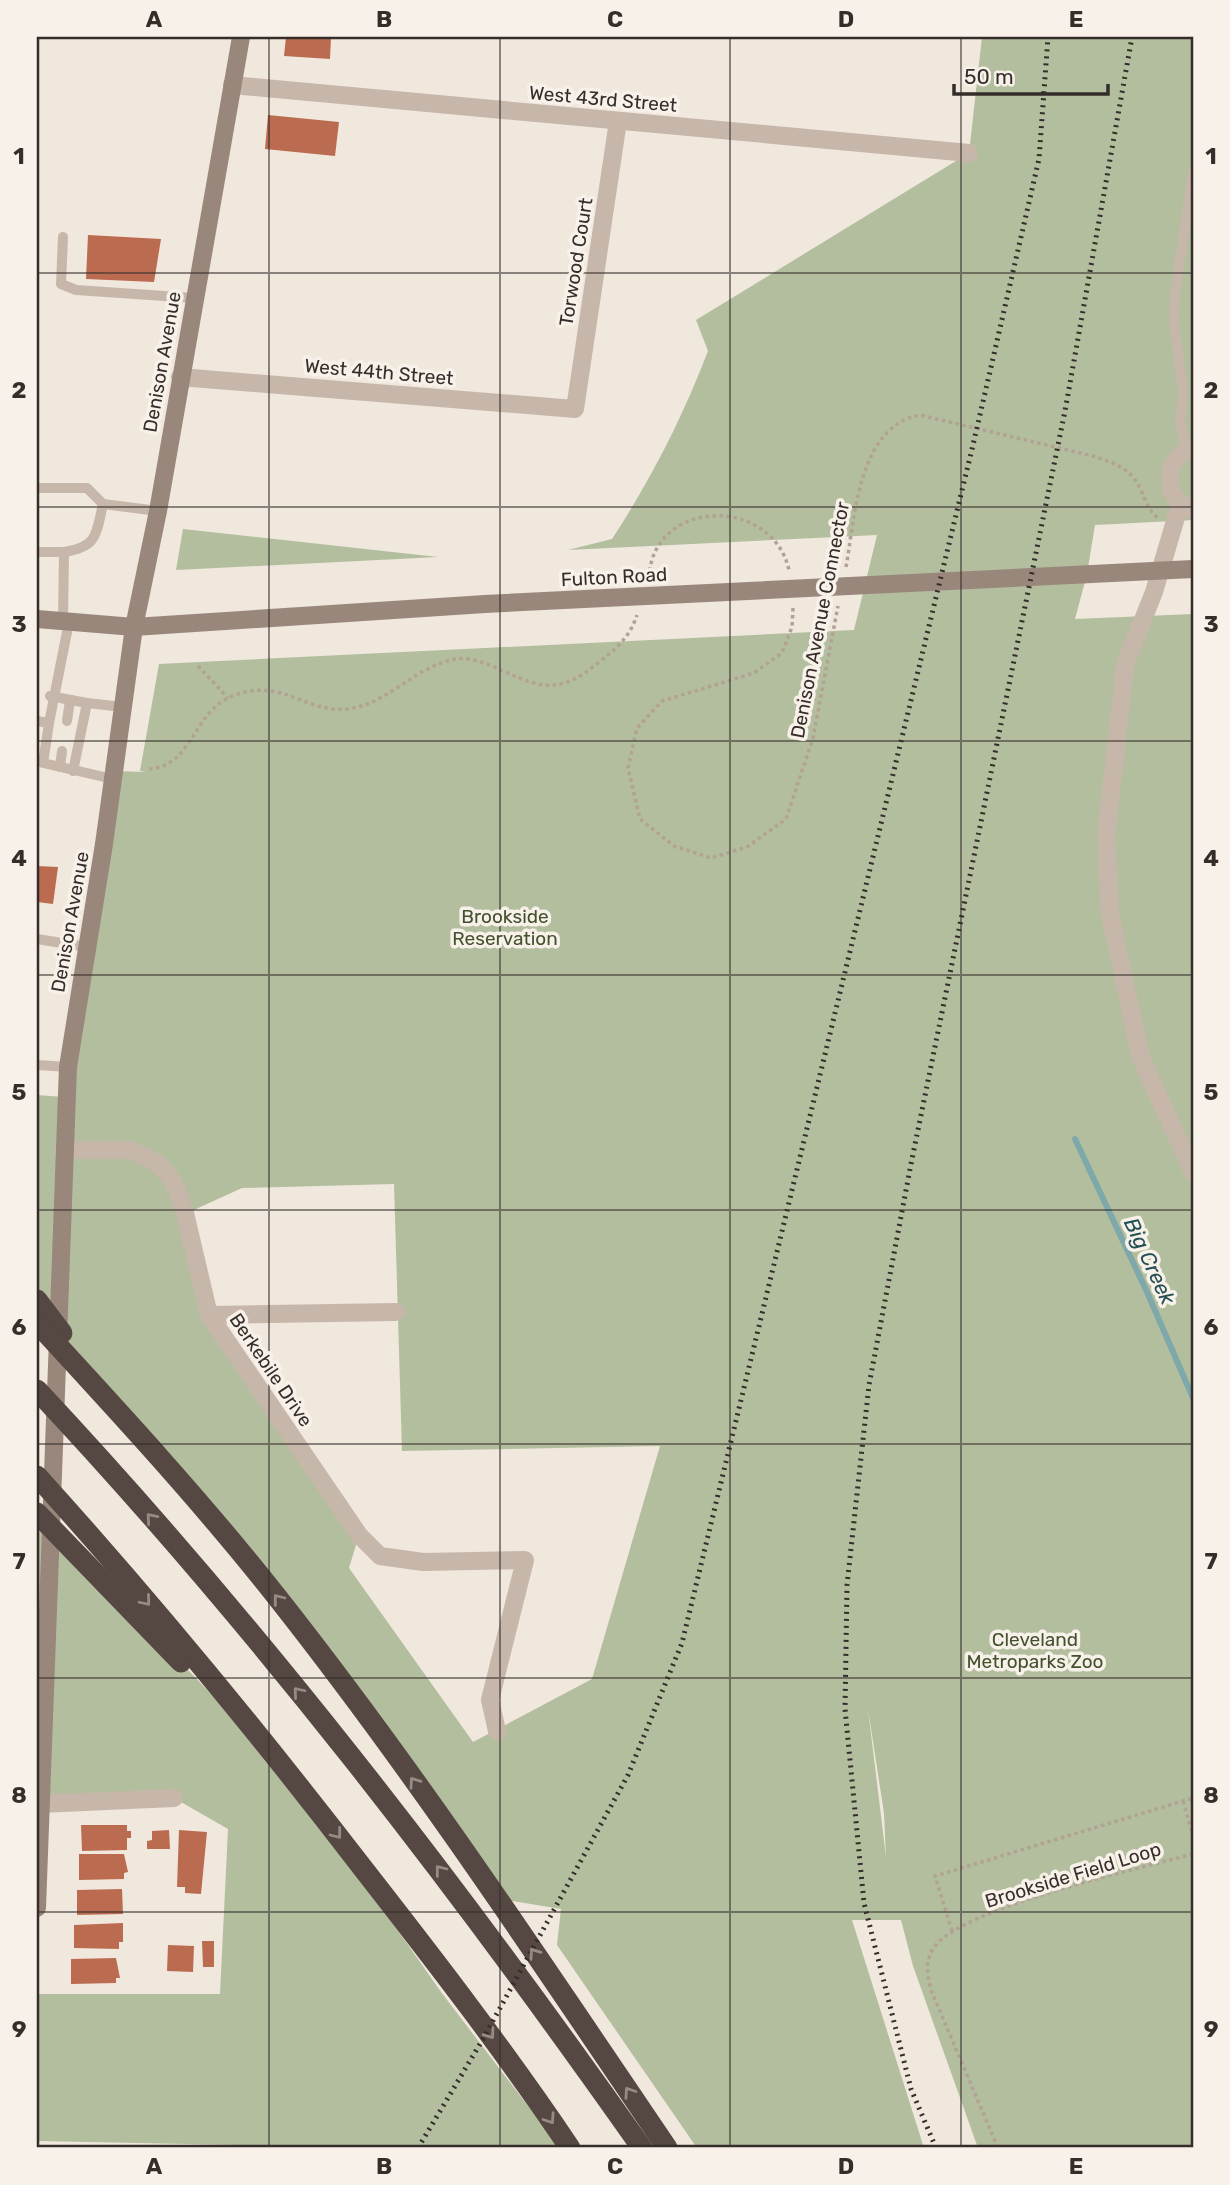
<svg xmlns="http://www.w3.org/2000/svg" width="1230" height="2185" font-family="Rubik,sans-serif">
  <rect width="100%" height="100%" fill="#f0e7dd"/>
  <g fill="#b3be9e" fill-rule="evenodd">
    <path d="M 982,37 L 1193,37 L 1193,520 L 1095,525 L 1087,574 L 1075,619 L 1193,614 L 1193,2148 L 978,2148 L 913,1966 L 901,1920 L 852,1920 L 924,2148 L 697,2148 L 557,1945 L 561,1909 L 495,1898 L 389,1748 L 116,1408 L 37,1300 L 37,1095 L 64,1097 L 114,771 L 146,772 L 140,771 L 159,664 L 854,630 L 877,535 L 568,550 L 612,539 C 650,481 683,417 708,351 L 696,320 L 969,153 ZM 394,1184 L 402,1451 L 660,1446 L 592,1679 L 473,1742 L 349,1568 L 359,1535 L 209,1315 L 185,1214 L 242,1188 ZM 868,1709 L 884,1813 L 886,1857 Z"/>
    <path d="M 183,529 L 438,557 L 176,570 Z"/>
    <path d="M 37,1513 L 213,1696 L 378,1902 L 441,1992 L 560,2148 L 236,2148 L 237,2145 L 37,2141 L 37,1994 L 220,1994 L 228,1829 L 174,1798 L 40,1804 L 46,1628 L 37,1628 Z"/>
  </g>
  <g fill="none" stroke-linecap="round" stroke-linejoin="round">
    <path stroke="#7fa8aa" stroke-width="6" d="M 1075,1139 L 1147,1292 L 1193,1398"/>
  </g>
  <g fill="#bb6b50">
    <path d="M 286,37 L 331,37 L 330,59 L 284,56 Z"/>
    <path d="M 268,115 L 339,122 L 335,156 L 265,149 Z"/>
    <path d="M 88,235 L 161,239 L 154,282 L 86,279 Z"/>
    <path d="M 37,866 L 58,867 L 53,904 L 37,902 Z"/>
    <path d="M 81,1825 L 127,1825 L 127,1831 L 131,1831 L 131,1838 L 127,1838 L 127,1850 L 82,1851 Z"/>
    <path d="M 169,1830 L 170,1849 L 147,1849 L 147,1841 L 152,1840 L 152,1831 Z"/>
    <path d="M 179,1830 L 207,1832 L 201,1894 L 185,1893 L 185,1887 L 177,1887 Z"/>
    <path d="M 79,1854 L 124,1854 L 128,1872 L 124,1873 L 124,1879 L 79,1880 Z"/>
    <path d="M 122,1889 L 123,1914 L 77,1915 L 77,1890 Z"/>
    <path d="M 123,1923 L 123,1942 L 119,1942 L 119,1949 L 74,1948 L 74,1925 Z"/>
    <path d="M 202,1941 L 214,1941 L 214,1967 L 203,1967 Z"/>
    <path d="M 168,1945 L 194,1946 L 193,1972 L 167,1971 Z"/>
    <path d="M 116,1958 L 120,1978 L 116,1978 L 116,1983 L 71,1984 L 71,1959 Z"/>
  </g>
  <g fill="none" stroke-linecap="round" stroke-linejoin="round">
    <g stroke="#b2a294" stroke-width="3.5" stroke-dasharray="3.5 3.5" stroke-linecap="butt">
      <path d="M 846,567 C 855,518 858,426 920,415 L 1093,456 C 1107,461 1122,465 1132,476 C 1144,489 1144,507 1158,518"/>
      <path d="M 649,578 C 652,498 772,495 789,570"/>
      <path d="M 793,608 L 792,627 L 782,653 L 754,673 L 662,701 L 637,728 L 628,768 L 640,819 L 674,846 L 711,858 L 747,847 L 786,819 L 813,738 L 838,606"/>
      <path d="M 198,666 L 228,698"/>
      <path d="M 149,769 C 192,766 193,715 228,698 C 280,674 303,713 346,709 C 387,706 414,666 456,659 C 467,657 478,661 487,664 C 535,684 553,700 598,663 C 616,649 630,637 637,615"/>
      <path d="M 1183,1801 L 1193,1836"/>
      <path d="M 952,1931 L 935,1876 L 1193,1798"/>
      <path d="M 998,2148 L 931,1990 C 927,1973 924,1960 936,1945 C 969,1906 1138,1869 1193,1854"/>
    </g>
    <g stroke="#c7b7aa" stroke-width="10">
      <path d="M 63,237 L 61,284 L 76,290 L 194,298"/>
      <path d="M 1186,450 L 1180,422 L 1183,393 L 1174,320 L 1175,294 L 1193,172"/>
      <path d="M 37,488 L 87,488 L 103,504 L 158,511"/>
      <path d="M 37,552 L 64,552 L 63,621"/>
      <path d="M 64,552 C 98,547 96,534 103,504"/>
      <path d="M 50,696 L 87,703 L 73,771"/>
      <path d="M 87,703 L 123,707"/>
      <path d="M 37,721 L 49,723 L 43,763 L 113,779"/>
      <path d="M 67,721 L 70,700"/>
      <path d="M 49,723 L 69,622"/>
      <path d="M 60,767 L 62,751"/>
      <path d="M 37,939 L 87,947"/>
      <path d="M 37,1065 L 68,1067"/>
    </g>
    <g stroke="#c7b7aa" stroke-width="18">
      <path d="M 232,85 L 969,153"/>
      <path d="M 180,377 L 575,409 L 618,121"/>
      <path d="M 1193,448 C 1162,458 1162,500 1193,510"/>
      <path d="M 1180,504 L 1154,592 L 1125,665 L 1106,836 L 1110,914 L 1141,1058 L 1193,1172"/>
      <path d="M 63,1150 L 131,1150 L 159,1164 L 174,1183 L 185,1213 L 209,1315 L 359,1535 L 380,1556 L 423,1562 L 525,1560 L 490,1700 L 497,1731"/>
      <path d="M 209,1315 L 396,1312"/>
      <path d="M 40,1804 L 174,1798"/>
    </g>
    <g stroke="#9a877c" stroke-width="18">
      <path d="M 37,619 L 134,627 L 485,604 L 1193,569"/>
      <path d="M 37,1908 L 68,1067 L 104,844 L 134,627 L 158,511 L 241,37"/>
    </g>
    <g stroke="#554741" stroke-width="21">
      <path d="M 37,1300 L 62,1333"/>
      <path d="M 37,1323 C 119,1412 202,1502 277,1597 C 416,1773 541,1962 667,2148"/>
      <path d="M 37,1390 C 258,1626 456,1884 642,2148"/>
      <path d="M 37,1476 C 152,1603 261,1736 365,1871 C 436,1962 506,2053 570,2148"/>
      <path d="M 37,1513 L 181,1662"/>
    </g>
    <g stroke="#352d29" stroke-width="5" stroke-dasharray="2 5" stroke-linecap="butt">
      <path d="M 418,2148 L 483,2039 L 628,1775 L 682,1643 L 973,445 L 1039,159 L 1048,37"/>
      <path d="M 936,2148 L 911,2089 L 864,1903 L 845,1709 L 847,1585 L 869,1385 L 911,1164 L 1065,411 L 1132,37"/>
    </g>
  </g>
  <defs><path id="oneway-chevron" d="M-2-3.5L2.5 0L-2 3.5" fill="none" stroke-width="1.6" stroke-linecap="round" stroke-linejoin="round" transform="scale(1.75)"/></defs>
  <g stroke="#968b84">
    <use href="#oneway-chevron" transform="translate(151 1518) rotate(-131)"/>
    <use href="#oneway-chevron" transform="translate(278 1599) rotate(-128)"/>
    <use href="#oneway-chevron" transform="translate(146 1601) rotate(50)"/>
    <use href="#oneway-chevron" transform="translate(298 1692) rotate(-130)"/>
    <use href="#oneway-chevron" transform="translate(414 1782) rotate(-125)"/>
    <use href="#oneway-chevron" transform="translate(337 1834) rotate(52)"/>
    <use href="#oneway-chevron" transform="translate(440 1870) rotate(-128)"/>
    <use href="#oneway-chevron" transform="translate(534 1953) rotate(-125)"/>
    <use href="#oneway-chevron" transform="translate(490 2034) rotate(54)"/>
    <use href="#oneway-chevron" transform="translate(629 2092) rotate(-124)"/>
    <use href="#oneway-chevron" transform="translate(550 2119) rotate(56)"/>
  </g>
  <path fill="none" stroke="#352d29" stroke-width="2" stroke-opacity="0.55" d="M 269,37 L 269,2148M 500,37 L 500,2148M 730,37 L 730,2148M 961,37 L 961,2148M 37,273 L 1193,273M 37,507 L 1193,507M 37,741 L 1193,741M 37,975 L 1193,975M 37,1210 L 1193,1210M 37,1444 L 1193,1444M 37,1678 L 1193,1678M 37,1912 L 1193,1912"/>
  <g text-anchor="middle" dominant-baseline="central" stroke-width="7" stroke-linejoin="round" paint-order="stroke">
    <g font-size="19" fill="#352d29" stroke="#f8f1e9">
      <text transform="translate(603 99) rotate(5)">West 43rd Street</text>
      <text transform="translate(576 262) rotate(-81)">Torwood Court</text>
      <text transform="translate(162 362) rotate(-80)">Denison Avenue</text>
      <text transform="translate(379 372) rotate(5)">West 44th Street</text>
      <text transform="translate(614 577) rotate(-3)">Fulton Road</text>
      <text transform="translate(820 620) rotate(-79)">Denison Avenue Connector</text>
      <text transform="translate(70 922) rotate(-80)">Denison Avenue</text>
      <text transform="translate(271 1370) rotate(56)">Berkebile Drive</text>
      <text transform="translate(1073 1875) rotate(-17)">Brookside Field Loop</text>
    </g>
    <g font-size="19" fill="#44512f" stroke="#f8f1e9">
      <text x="505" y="916">Brookside<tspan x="505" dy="22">Reservation</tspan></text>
      <text x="1035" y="1639">Cleveland<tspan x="1035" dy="22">Metroparks Zoo</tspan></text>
    </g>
    <g font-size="21" font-style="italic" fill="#224f53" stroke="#f8f1e9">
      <text transform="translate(1150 1261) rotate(65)">Big Creek</text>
    </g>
  </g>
  <rect width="1230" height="2185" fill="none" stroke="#f8f1e9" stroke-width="77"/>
  <path d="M954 84v10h154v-10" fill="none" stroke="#352d29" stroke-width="3.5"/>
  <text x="964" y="84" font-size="21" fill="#352d29" stroke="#f8f1e9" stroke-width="5" paint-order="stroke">50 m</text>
  <rect x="38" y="38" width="1154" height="2108" fill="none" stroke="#352d29" stroke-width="2.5"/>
  <g font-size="23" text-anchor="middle" font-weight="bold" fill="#352d29">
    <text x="154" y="27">A</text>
    <text x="384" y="27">B</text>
    <text x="615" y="27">C</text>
    <text x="846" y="27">D</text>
    <text x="1076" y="27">E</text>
    <text x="19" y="164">1</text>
    <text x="1211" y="164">1</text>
    <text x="19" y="398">2</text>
    <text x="1211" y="398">2</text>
    <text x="19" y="632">3</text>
    <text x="1211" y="632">3</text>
    <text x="19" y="866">4</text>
    <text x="1211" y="866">4</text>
    <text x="19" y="1100">5</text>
    <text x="1211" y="1100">5</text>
    <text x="19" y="1335">6</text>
    <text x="1211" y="1335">6</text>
    <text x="19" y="1569">7</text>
    <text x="1211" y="1569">7</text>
    <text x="19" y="1803">8</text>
    <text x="1211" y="1803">8</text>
    <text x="19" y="2037">9</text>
    <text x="1211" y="2037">9</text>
    <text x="154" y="2174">A</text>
    <text x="384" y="2174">B</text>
    <text x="615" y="2174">C</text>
    <text x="846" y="2174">D</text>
    <text x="1076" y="2174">E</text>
  </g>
</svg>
